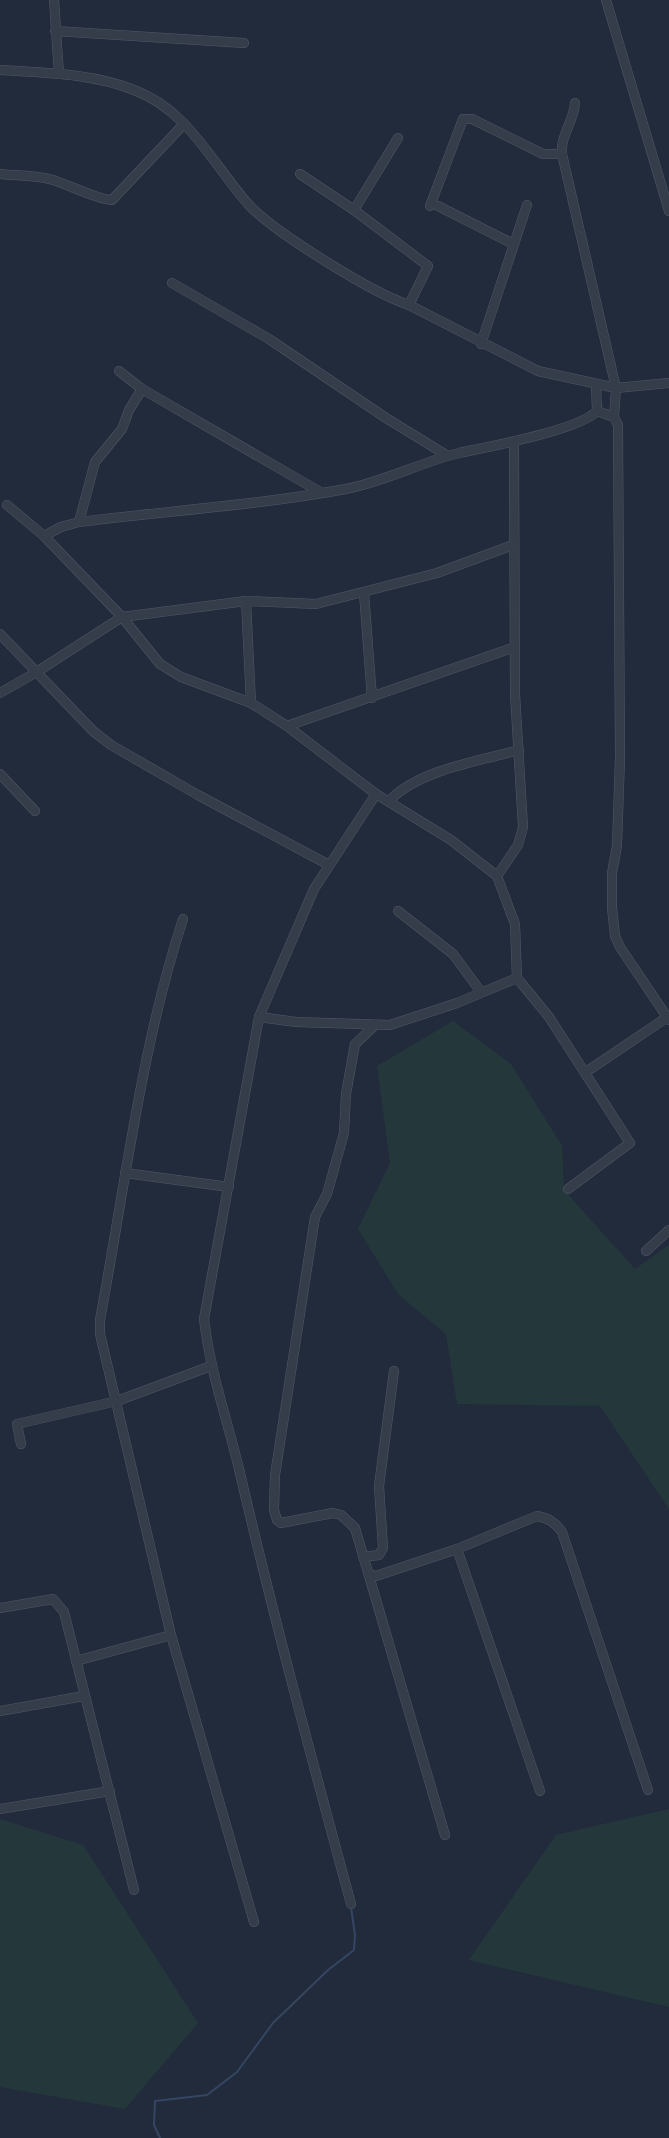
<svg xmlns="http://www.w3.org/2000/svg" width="669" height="2138" font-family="Figtree,sans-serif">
  <rect width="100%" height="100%" fill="#222b3b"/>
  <g fill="#24383c">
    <path d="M 453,1021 L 511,1064 L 562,1146 L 564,1190 L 635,1269 L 669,1245 L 669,1509 L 600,1406 L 457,1404 L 446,1334 L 398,1294 L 358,1229 L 390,1163 L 377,1066 Z"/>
    <path d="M 669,1809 L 669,2007 L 469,1960 L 556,1835 Z"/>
    <path d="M 0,1819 L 83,1845 L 198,2023 L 125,2109 L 0,2087 Z"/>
  </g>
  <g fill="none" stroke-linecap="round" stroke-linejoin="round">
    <path stroke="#354662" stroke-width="2" d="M 160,2138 L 154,2125 L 155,2101 L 207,2095 L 237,2072 L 273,2023 L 328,1970 L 354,1950 L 355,1935 L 351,1907"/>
    <defs>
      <g id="minor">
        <path d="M 54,0 L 59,74"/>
        <path d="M 606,0 L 669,211"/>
        <path d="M 55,31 L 244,43"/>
        <path d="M 0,70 C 45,73 91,73 134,90 C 188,110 212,163 248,204 C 274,232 372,293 409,305 L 538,371 L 616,388 L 669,383"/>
        <path d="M 575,103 C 574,121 560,136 562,154 L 616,388 L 614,417"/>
        <path d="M 0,174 C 17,176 36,175 53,180 C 69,185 98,200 112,200 L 184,124"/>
        <path d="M 300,174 L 354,210 L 428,266 L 409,305"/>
        <path d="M 430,206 L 463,119 L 472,119 L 543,154 L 562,154"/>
        <path d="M 438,206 L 513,244"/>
        <path d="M 354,210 L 398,138"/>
        <path d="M 172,283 L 269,339 L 386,418 L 448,456"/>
        <path d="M 481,344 L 527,205"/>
        <path d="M 119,371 L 142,389 L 322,493"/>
        <path d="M 597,411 L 614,417 L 618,425 L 620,757 L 617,846 L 612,873 L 612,907 L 615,936 L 620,947 L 669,1020"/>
        <path d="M 7,505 L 44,536 L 122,617 L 160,664 L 181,677 L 251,703 L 287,726 L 376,794 L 451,840 L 497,876 L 515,924 L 517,978 L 549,1017 L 630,1143 L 568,1189"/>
        <path d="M 79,522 L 95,462 L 122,429 L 129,410 L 142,389"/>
        <path d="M 44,536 L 61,527 L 79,522 C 168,511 258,505 346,489 C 384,482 421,462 459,453 C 487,447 580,430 597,411 L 596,385"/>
        <path d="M 364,593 L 372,698"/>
        <path d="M 246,601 L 251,703"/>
        <path d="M 0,634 L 93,731 L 111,745 L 198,795 L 329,865"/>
        <path d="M 0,693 L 35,673 L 122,617 L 246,601 L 316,604 L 437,573 L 513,545"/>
        <path d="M 287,726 L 515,647"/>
        <path d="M 0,774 L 35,811"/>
        <path d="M 390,800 C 419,770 479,761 519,750"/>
        <path d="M 497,876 L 518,845 L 523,827 L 515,694 L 514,441"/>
        <path d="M 398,911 L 453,954 L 481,992"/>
        <path d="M 183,919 C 141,1048 125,1186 100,1320 L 100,1334 L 171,1635 L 254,1922"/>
        <path d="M 259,1017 L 296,1022 L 390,1025 L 457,1003 L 517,978"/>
        <path d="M 375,1025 L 355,1044 L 346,1094 L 344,1133 L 327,1194 L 315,1217 L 275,1475 L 274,1510 L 277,1520 L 281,1523 L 333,1513 L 341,1515 L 355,1528 L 445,1835"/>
        <path d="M 586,1072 L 669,1016"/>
        <path d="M 125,1173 L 229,1187"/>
        <path d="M 646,1251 L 669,1230"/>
        <path d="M 21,1444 L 17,1424 L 117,1401 L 211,1366"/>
        <path d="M 457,1549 L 540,1791"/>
        <path d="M 363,1557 L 379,1555 L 383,1548 L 379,1486 L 394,1371"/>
        <path d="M 369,1574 L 376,1576 L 457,1549 L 537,1516 C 548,1518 555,1522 562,1532 L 648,1790"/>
        <path d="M 0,1608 L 53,1599 L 64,1612 L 134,1890"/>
        <path d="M 76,1661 L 171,1635"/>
        <path d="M 0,1711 L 84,1696"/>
        <path d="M 0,1809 L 110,1791"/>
        <path d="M 351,1904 C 312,1760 273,1615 239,1469 C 227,1419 210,1371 204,1319 L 259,1017 L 314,889 L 376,794"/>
      </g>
    </defs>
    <use href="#minor" stroke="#505866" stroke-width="10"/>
    <use href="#minor" stroke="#353d4b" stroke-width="9"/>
  </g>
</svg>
